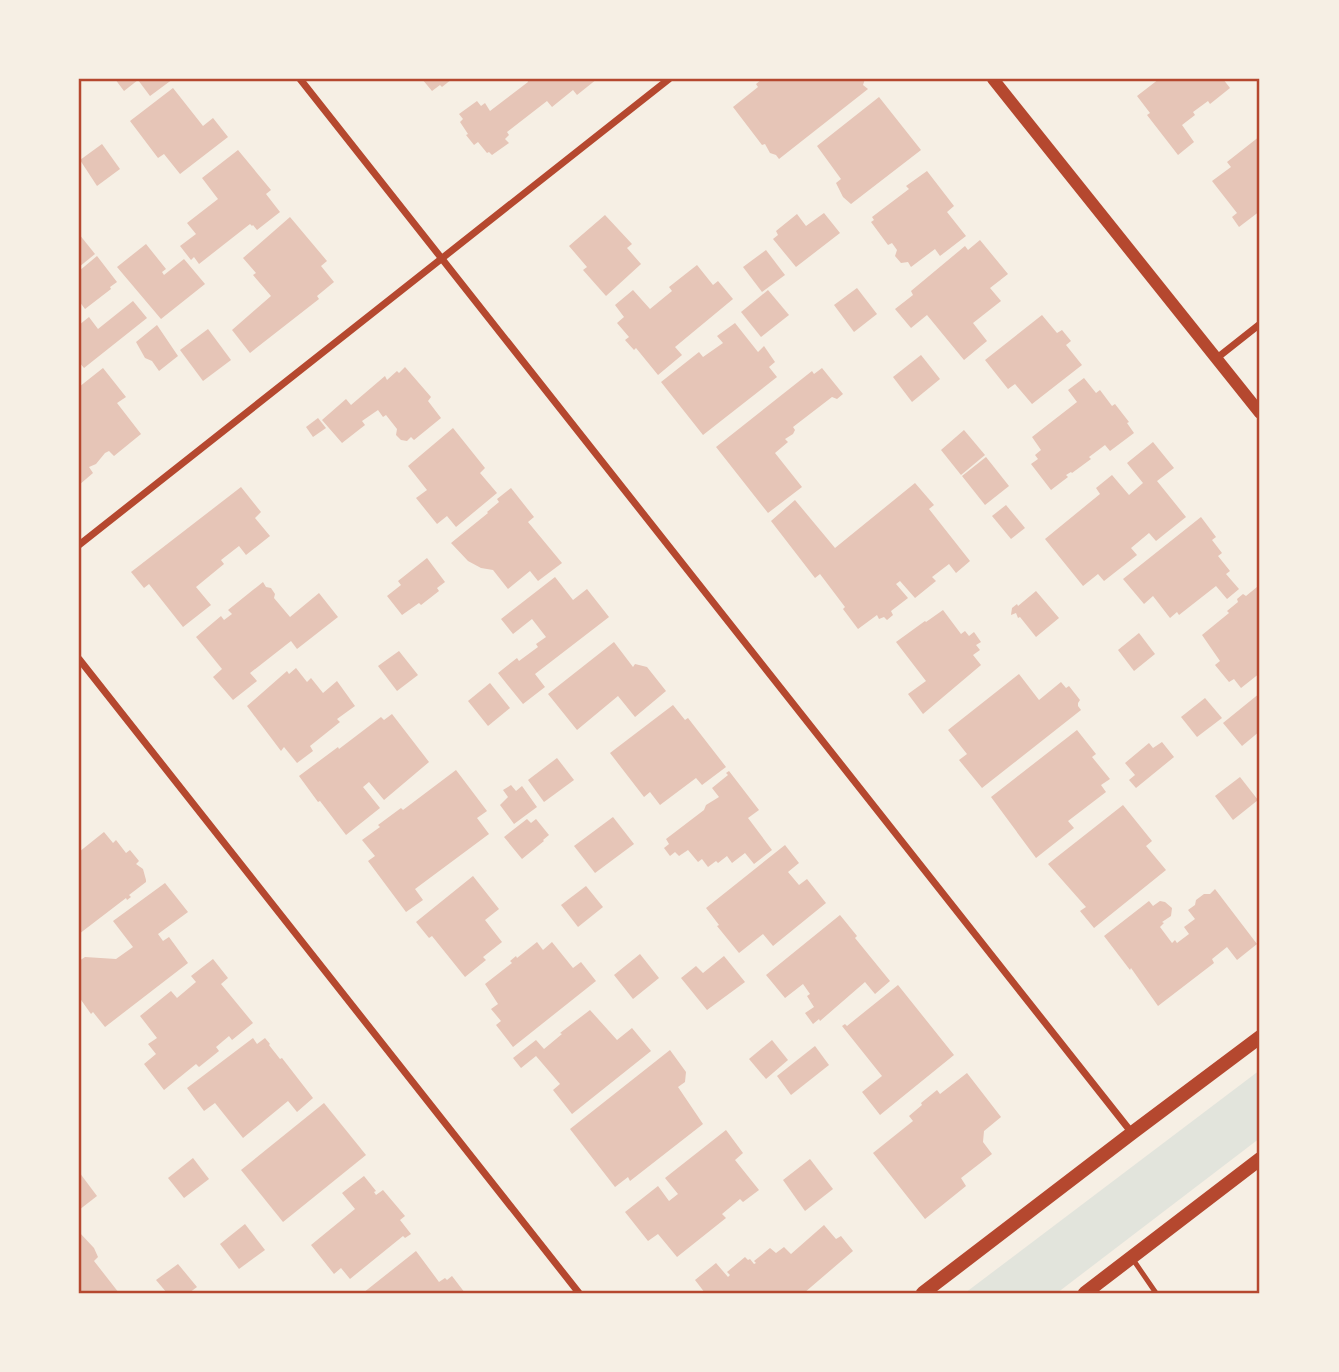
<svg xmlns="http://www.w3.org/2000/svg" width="1339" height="1372" font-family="'Open Sans',sans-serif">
  <rect width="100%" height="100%" fill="#f6efe4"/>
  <path fill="#e2e4dc" d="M 1260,1070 L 1260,1138 L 1057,1293 L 965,1293 Z"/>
  <g fill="#e6c5b7">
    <path d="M 115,79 L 173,79 L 150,96 L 138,80 L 124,91 Z"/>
    <path d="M 422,79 L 452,79 L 442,87 L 440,85 L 432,91 Z"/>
    <path d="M 527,79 L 597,79 L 577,95 L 573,90 L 552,107 L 547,101 L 507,132 L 509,135 L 505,139 L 509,143 L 492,155 L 489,152 L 487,153 L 478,142 L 474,145 L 466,135 L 468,134 L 460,122 L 463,119 L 459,114 L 477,101 L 481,106 L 485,103 L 490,111 L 528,82 Z"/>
    <path d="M 762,79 L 865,79 L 863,85 L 868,89 L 779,159 L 776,155 L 770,153 L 765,144 L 762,145 L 733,107 L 758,87 L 756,84 Z"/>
    <path d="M 1159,79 L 1223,79 L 1230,88 L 1210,104 L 1208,101 L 1193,112 L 1195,115 L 1182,125 L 1194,142 L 1178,155 L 1147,115 L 1150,113 L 1137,96 Z"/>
    <path d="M 173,88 L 203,126 L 213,118 L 228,137 L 180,174 L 164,154 L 158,158 L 130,121 Z"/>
    <path d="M 879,97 L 921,150 L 851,204 L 843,197 L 836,183 L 841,179 L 817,146 Z"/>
    <path d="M 1260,136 L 1260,211 L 1239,227 L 1232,217 L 1237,213 L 1212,181 L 1231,167 L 1227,162 Z"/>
    <path d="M 102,144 L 120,169 L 97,186 L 80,160 Z"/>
    <path d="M 238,150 L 271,190 L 266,194 L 280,212 L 257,230 L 253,225 L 252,226 L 250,224 L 199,264 L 194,257 L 191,260 L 180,246 L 196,234 L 187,223 L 218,199 L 202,178 Z"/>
    <path d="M 927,171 L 954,206 L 947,212 L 966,236 L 940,256 L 935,249 L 911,267 L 908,262 L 901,263 L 895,256 L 897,250 L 892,243 L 888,245 L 871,222 L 874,220 L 872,217 L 909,189 L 906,186 Z"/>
    <path d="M 824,213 L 840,233 L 796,267 L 773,239 L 778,235 L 776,231 L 797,214 L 806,226 Z"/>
    <path d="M 605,215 L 632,244 L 627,248 L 641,264 L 606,296 L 583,270 L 587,267 L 569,246 Z"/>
    <path d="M 290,217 L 327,261 L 321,266 L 334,282 L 317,296 L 319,299 L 250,353 L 232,330 L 271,296 L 253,275 L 256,273 L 243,258 Z"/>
    <path d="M 79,234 L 95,254 L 79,267 Z"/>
    <path d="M 980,240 L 1008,274 L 990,288 L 1001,301 L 973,323 L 987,341 L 964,360 L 927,315 L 911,328 L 895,309 L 913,295 L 911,291 L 965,246 L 968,250 Z"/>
    <path d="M 146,244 L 166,269 L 162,272 L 164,275 L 184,259 L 205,284 L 161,319 L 117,267 Z"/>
    <path d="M 766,250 L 785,275 L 762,292 L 743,267 Z"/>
    <path d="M 97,256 L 117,282 L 110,287 L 111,289 L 85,309 L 79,301 L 79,271 Z"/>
    <path d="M 697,265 L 713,285 L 718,281 L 733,299 L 675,347 L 682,355 L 658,375 L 636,348 L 634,350 L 625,340 L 629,337 L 617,323 L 624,317 L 615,305 L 633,290 L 650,309 L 672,291 L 669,287 Z"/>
    <path d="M 857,288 L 877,314 L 854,332 L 834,305 Z"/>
    <path d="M 768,290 L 789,315 L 761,337 L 741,312 Z"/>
    <path d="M 133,301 L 147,318 L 84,368 L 79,362 L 79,325 L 89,317 L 98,329 Z"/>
    <path d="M 1042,315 L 1057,333 L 1062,330 L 1071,341 L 1066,345 L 1082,365 L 1032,404 L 1015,384 L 1008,389 L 985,360 Z"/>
    <path d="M 735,323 L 758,352 L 764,346 L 775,362 L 769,367 L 777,377 L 703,435 L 661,382 L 699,352 L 703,357 L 723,343 L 717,336 Z"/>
    <path d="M 157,325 L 178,356 L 159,371 L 152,361 L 145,358 L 136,342 Z"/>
    <path d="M 208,329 L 231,360 L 203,381 L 180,350 Z"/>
    <path d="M 921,355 L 940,379 L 912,402 L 893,377 Z"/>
    <path d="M 405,367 L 431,397 L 428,401 L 441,418 L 414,440 L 411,437 L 407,441 L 401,440 L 396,435 L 397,429 L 386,415 L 383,417 L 378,410 L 362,421 L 365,425 L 342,443 L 322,420 L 346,399 L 351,405 L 385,376 L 387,380 L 397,371 L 399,373 Z"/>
    <path d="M 103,368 L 126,397 L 117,403 L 141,434 L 114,456 L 109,451 L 105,453 L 96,464 L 89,467 L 93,473 L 79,485 L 79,387 Z"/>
    <path d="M 822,368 L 843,394 L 837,399 L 832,397 L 793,427 L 795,430 L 793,434 L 785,439 L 788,442 L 775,453 L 802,487 L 768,513 L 716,447 L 812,371 L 814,374 Z"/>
    <path d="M 1084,378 L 1096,393 L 1100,390 L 1112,406 L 1115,404 L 1129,422 L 1127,423 L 1134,433 L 1110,451 L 1105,445 L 1089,457 L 1091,459 L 1072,473 L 1071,472 L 1066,475 L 1068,477 L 1051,490 L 1031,464 L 1038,459 L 1035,455 L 1041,450 L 1032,437 L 1077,402 L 1068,390 Z"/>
    <path d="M 318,418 L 326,428 L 313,437 L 306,427 Z"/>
    <path d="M 453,428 L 485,468 L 480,473 L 497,493 L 456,527 L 447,516 L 437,524 L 416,498 L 427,490 L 408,466 Z"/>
    <path d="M 964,430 L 985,455 L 961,475 L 941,450 Z"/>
    <path d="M 1153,442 L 1174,468 L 1157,481 L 1186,517 L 1156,541 L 1149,533 L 1131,548 L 1137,555 L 1104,581 L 1098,574 L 1083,586 L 1045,539 L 1100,494 L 1096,488 L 1112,475 L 1129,495 L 1143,483 L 1127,463 Z"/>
    <path d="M 986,457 L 1009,486 L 985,505 L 962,476 Z"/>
    <path d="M 915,483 L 934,505 L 929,509 L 970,561 L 956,573 L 949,564 L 932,577 L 936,581 L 915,598 L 900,581 L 896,584 L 908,598 L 891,611 L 893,615 L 887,620 L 884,617 L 879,619 L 877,615 L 858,629 L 843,609 L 845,607 L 820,574 L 815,578 L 771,521 L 795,500 L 835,548 Z"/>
    <path d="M 241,487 L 261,512 L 255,518 L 270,536 L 246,555 L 239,546 L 221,560 L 224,564 L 196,587 L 211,605 L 183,627 L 149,584 L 144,588 L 131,572 Z"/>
    <path d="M 511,488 L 534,517 L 528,522 L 562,563 L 538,581 L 530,571 L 508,589 L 493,570 L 481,568 L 468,561 L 451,543 L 488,513 L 487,512 L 499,502 L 497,499 Z"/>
    <path d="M 1006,505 L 1025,528 L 1011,539 L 992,516 Z"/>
    <path d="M 1201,517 L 1216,537 L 1212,540 L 1222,553 L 1218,556 L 1230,571 L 1226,574 L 1239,589 L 1227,599 L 1216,586 L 1179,615 L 1177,612 L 1170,618 L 1153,596 L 1144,604 L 1123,579 Z"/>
    <path d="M 427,558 L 445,582 L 437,588 L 439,591 L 421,605 L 419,603 L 402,615 L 387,596 L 401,585 L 398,581 Z"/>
    <path d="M 555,577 L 573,600 L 587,589 L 609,617 L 535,674 L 545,687 L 523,704 L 498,673 L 517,658 L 519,661 L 538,647 L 536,644 L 546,637 L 532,619 L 513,634 L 501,619 Z"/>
    <path d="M 263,582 L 266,587 L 271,588 L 275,594 L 274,598 L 290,617 L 319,593 L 338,617 L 297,649 L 291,641 L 250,673 L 257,681 L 233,700 L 213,677 L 222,669 L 196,637 L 221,616 L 224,620 L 232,614 L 228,610 Z"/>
    <path d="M 1257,587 L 1260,590 L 1260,673 L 1241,688 L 1234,679 L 1229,682 L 1215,665 L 1220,661 L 1202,635 L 1229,613 L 1227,611 L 1238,602 L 1237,599 L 1243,594 L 1246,596 Z"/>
    <path d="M 1036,591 L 1059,618 L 1036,637 L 1020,617 L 1018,618 L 1016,613 L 1011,615 L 1012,608 L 1017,604 L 1018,606 Z"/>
    <path d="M 943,610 L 961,634 L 965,631 L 969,636 L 974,632 L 981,642 L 976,645 L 980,650 L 973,655 L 981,665 L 923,714 L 908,694 L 926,681 L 896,642 L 925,621 L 926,622 Z"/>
    <path d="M 1139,633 L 1155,654 L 1134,671 L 1118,650 Z"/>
    <path d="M 614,642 L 633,667 L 635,664 L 647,667 L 666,691 L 635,717 L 618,696 L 577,730 L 548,694 Z"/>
    <path d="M 399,651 L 418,675 L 397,691 L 378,666 Z"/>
    <path d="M 296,668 L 307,682 L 311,678 L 323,693 L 337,681 L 355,706 L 337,719 L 340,722 L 310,746 L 313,751 L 297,763 L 284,747 L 281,751 L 247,706 L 287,671 L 289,674 Z"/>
    <path d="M 1019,674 L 1039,700 L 1061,682 L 1066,688 L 1069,686 L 1080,700 L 1078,703 L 1078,706 L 1081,710 L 982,788 L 959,760 L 967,754 L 948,730 Z"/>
    <path d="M 490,683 L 510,708 L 488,726 L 468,701 Z"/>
    <path d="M 1260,693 L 1260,731 L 1242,746 L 1223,723 Z"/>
    <path d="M 1205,698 L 1222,718 L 1197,737 L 1181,717 Z"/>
    <path d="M 673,705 L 685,720 L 688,718 L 726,767 L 702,785 L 696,778 L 660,805 L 650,792 L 644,797 L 610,753 Z"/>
    <path d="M 392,714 L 429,762 L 384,800 L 369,782 L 363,787 L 380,808 L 346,835 L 320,801 L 318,802 L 299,776 L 338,747 L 339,749 L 381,717 L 384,720 Z"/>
    <path d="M 1077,730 L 1096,754 L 1092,757 L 1110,779 L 1101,785 L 1106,792 L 1068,821 L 1074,828 L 1036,858 L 991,797 Z"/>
    <path d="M 1162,742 L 1174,757 L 1136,788 L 1129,780 L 1135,775 L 1125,763 L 1149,743 L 1153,748 Z"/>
    <path d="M 557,758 L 574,780 L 544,802 L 528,780 Z"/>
    <path d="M 456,770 L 487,811 L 477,818 L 489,834 L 415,889 L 423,900 L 406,912 L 368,861 L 375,856 L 362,840 L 380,827 L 378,825 L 401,808 L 403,810 Z"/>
    <path d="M 729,771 L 759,810 L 748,818 L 772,850 L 754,864 L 745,853 L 732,863 L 727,856 L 718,863 L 716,861 L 708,867 L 702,859 L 698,862 L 688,850 L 679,856 L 675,852 L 670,856 L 664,848 L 669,844 L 666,839 L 704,810 L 706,805 L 719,797 L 712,788 L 728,775 L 726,773 Z"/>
    <path d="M 1240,777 L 1258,800 L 1233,820 L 1215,796 Z"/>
    <path d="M 511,785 L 516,791 L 522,786 L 537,807 L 514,824 L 500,805 L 508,797 L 503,790 Z"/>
    <path d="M 1123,805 L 1152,841 L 1146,846 L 1166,870 L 1094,928 L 1080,911 L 1086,907 L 1048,864 Z"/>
    <path d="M 613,817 L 634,844 L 595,873 L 574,846 Z"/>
    <path d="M 527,819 L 531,823 L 536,819 L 549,835 L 543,840 L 544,841 L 522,859 L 504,837 Z"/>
    <path d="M 104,832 L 113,843 L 116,840 L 126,853 L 130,850 L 139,861 L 136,864 L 143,869 L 146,880 L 146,882 L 129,895 L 131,897 L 127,900 L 126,898 L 79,934 L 79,852 Z"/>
    <path d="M 785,845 L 799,863 L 788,872 L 799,885 L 807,879 L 826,903 L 773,946 L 763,934 L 739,953 L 717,926 L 719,925 L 706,908 Z"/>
    <path d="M 473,876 L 499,909 L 485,920 L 502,942 L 483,957 L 486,960 L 465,977 L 432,936 L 429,938 L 416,922 Z"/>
    <path d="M 165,883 L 188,912 L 158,934 L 163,941 L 169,937 L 188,963 L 105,1027 L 93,1012 L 91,1014 L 79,997 L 79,961 L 85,957 L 116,959 L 133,947 L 113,921 Z"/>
    <path d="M 586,886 L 603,907 L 578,927 L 561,905 Z"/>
    <path d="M 1215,889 L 1257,944 L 1237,960 L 1227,947 L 1212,959 L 1214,963 L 1158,1006 L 1131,968 L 1130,970 L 1104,936 L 1149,901 L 1153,906 L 1160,901 L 1165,902 L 1172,908 L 1171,916 L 1162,922 L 1164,923 L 1160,927 L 1172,943 L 1175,940 L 1177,943 L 1189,934 L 1184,927 L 1195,919 L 1188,910 L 1195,905 L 1196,900 L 1204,894 L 1210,894 Z"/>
    <path d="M 840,915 L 857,936 L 855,938 L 890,981 L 875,994 L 865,982 L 820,1021 L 819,1019 L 813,1024 L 805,1013 L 814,1007 L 807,996 L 810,994 L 803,984 L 785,998 L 766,975 Z"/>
    <path d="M 537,942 L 543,950 L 552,942 L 573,968 L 581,962 L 596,981 L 513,1047 L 496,1025 L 501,1021 L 491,1009 L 498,1004 L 485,984 L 512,963 L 510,961 L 516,956 L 517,958 Z"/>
    <path d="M 640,954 L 659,978 L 633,999 L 614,975 Z"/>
    <path d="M 724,956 L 745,982 L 707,1010 L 681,978 L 696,966 L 703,973 Z"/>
    <path d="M 213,959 L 228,978 L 221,984 L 253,1023 L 232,1040 L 229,1036 L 216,1047 L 219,1051 L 199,1067 L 196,1064 L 164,1090 L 144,1064 L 156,1054 L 148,1044 L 157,1038 L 140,1016 L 171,991 L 177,998 L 196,982 L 191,976 Z"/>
    <path d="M 898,985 L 954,1055 L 880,1115 L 862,1092 L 882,1076 L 842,1026 L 845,1024 L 847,1026 Z"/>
    <path d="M 590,1010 L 617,1040 L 632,1028 L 651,1051 L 572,1114 L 553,1090 L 560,1084 L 536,1056 L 521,1068 L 513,1058 L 536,1040 L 544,1049 L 562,1034 L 560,1033 Z"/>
    <path d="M 253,1038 L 257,1044 L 265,1038 L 270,1044 L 269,1045 L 280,1059 L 282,1058 L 313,1098 L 297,1112 L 288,1101 L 243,1138 L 215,1103 L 204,1111 L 187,1088 Z"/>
    <path d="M 772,1040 L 788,1060 L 766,1079 L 749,1059 Z"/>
    <path d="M 815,1046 L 829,1065 L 791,1095 L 777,1076 Z"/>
    <path d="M 670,1050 L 686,1072 L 685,1082 L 678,1087 L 703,1124 L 630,1181 L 628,1177 L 615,1187 L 570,1129 Z"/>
    <path d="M 967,1073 L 1001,1117 L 984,1131 L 983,1142 L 992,1154 L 961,1178 L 966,1186 L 925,1219 L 873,1153 L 913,1121 L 909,1116 L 922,1105 L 921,1103 L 937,1090 L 940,1094 Z"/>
    <path d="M 324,1103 L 366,1155 L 283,1222 L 241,1170 Z"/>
    <path d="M 726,1130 L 743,1153 L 735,1160 L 759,1190 L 743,1202 L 740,1199 L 722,1214 L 726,1218 L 677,1257 L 658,1234 L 648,1241 L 625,1212 L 658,1186 L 669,1201 L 678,1194 L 665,1178 Z"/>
    <path d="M 193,1158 L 209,1179 L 184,1198 L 168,1178 Z"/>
    <path d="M 810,1159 L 833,1189 L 805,1211 L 783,1180 Z"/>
    <path d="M 79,1172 L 97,1196 L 79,1210 Z"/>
    <path d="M 364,1176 L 376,1191 L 374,1192 L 376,1195 L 383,1190 L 405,1216 L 400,1220 L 411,1234 L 405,1238 L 403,1236 L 350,1279 L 341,1268 L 334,1274 L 311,1245 L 355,1209 L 342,1193 Z"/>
    <path d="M 245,1224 L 265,1250 L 239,1269 L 220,1244 Z"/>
    <path d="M 824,1225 L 836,1239 L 841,1236 L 853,1251 L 804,1293 L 705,1293 L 695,1280 L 716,1263 L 728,1277 L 730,1275 L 727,1272 L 745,1257 L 748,1260 L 750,1259 L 754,1264 L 756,1263 L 754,1261 L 770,1248 L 776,1253 L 784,1247 L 791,1254 Z"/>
    <path d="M 79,1232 L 94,1248 L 98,1257 L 94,1261 L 119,1293 L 79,1293 Z"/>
    <path d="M 416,1251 L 439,1282 L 445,1278 L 447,1280 L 452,1276 L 465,1293 L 363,1293 Z"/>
    <path d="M 178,1264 L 197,1287 L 189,1293 L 167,1293 L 156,1280 Z"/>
  </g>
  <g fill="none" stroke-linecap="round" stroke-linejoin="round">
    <path stroke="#b5482f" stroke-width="5" d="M 1132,1258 L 1156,1293"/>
    <g stroke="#b5482f" stroke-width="7">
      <path d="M 300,79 L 1132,1133"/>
      <path d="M 1217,358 L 1260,324"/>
      <path d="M 79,545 L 669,79"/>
      <path d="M 79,659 L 579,1293"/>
    </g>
    <path stroke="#b5482f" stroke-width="12" d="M 993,79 L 1260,413"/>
    <g stroke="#b5482f" stroke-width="14">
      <path d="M 923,1293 L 1132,1133 L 1260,1037"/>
      <path d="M 1085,1293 L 1260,1159"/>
    </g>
  </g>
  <rect width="1339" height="1372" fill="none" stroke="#f6efe4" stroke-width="161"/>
  <rect x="80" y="80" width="1178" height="1212" fill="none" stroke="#b5482f" stroke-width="2.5"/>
</svg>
